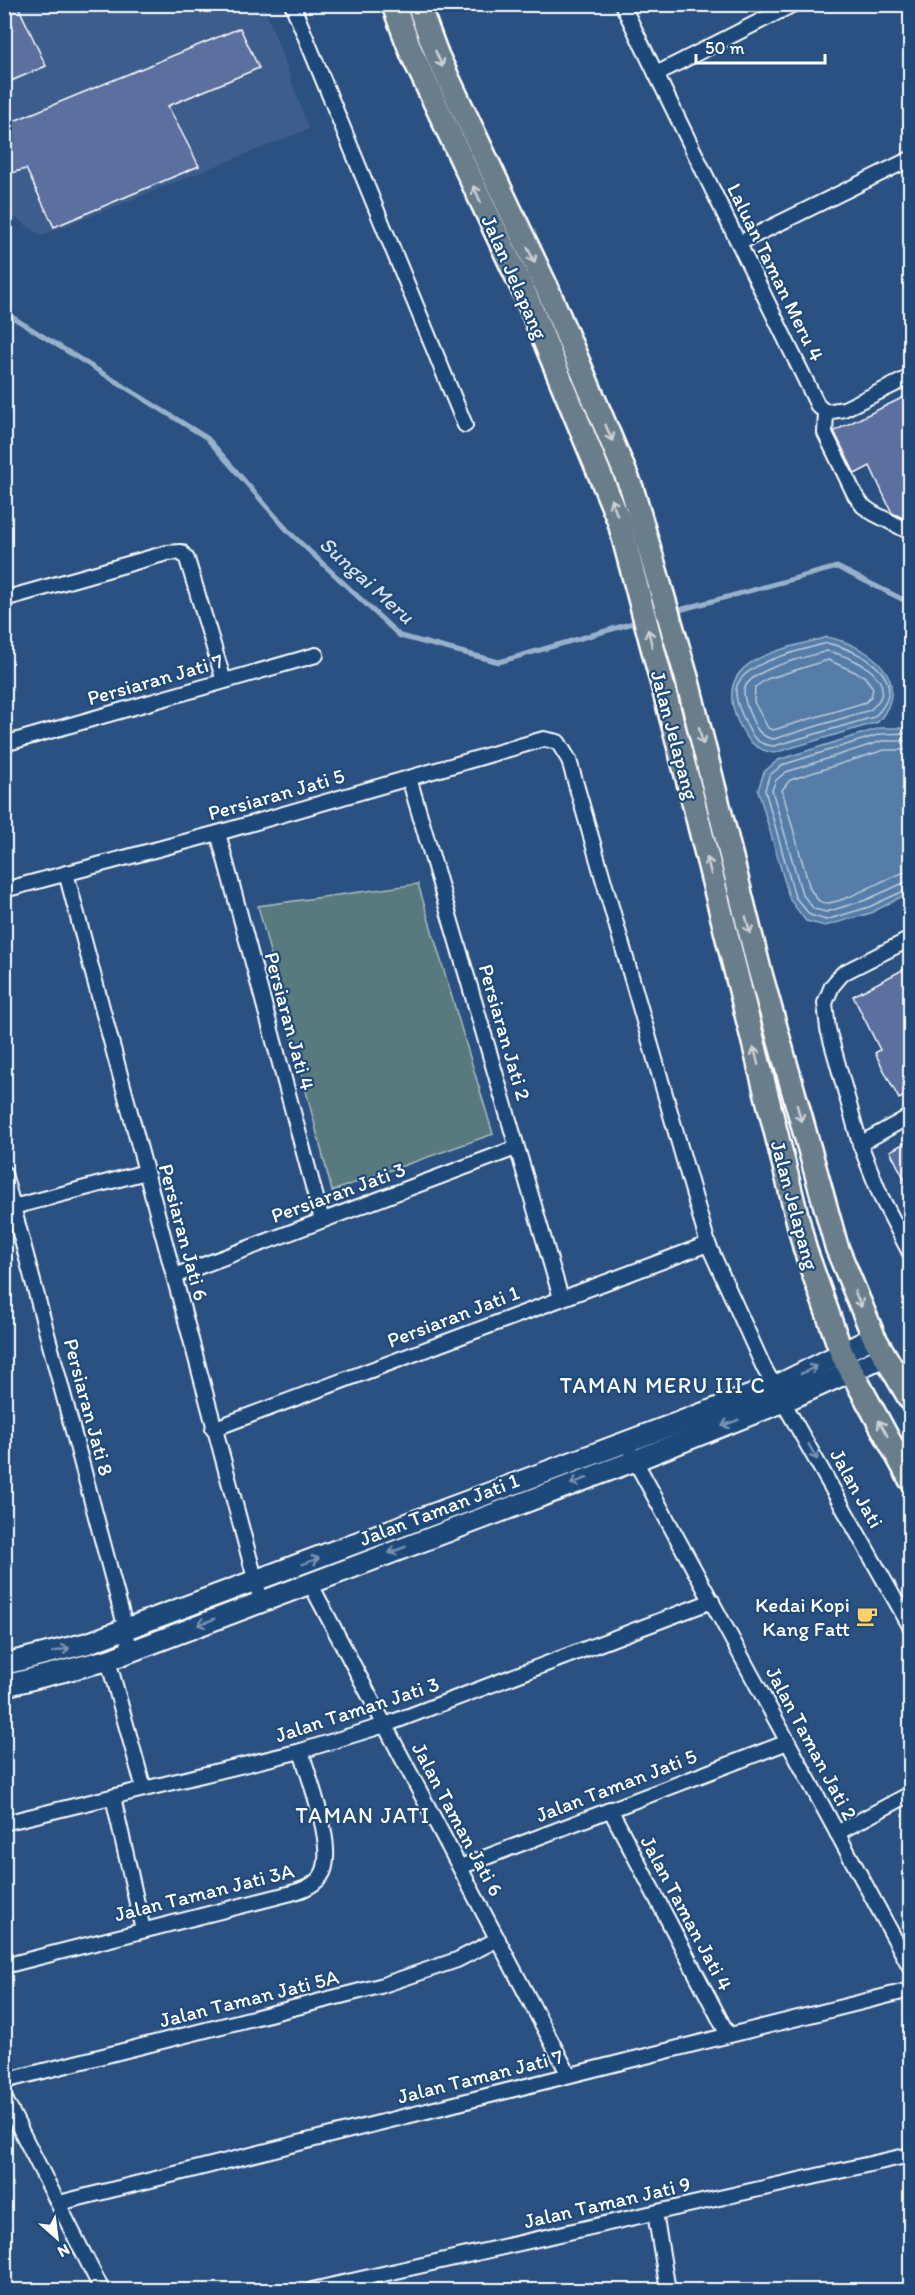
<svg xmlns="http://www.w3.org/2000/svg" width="915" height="2295" font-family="Itim,sans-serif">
  <rect width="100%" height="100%" fill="#2a5181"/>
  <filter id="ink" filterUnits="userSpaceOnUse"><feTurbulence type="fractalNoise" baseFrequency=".0167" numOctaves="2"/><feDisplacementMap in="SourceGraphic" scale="12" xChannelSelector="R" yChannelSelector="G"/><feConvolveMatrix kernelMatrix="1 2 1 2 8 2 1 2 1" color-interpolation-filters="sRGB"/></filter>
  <g filter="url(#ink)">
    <path fill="#3d5d8c" d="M 5,5 L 264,5 L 309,129 L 41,236 L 5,210 Z"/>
    <path fill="#59797d" stroke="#acbcbe" stroke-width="1.5" d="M 418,884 L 493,1134 L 332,1191 L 258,906 Z"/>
    <g fill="#547da8" stroke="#98b1cb" stroke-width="1.5">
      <path d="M 827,637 C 869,646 915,678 878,722 L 774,753 C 753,749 747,740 738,722 C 710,657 781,651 827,637 Z"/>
      <path d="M 880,728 L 910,728 L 910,892 L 871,913 L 825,926 L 806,921 L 790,900 L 758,790 L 764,772 L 778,760 Z"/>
    </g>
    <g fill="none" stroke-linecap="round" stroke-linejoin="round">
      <g stroke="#bbcbdc" stroke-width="1.5">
        <path d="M 827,643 C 861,650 915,680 874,717 L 774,746 C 757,745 751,736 745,721 C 741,712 735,701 736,690 C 739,662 804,650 827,643 Z"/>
        <path d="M 827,651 C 853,656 906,681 870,710 L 774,739 C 761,737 757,730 752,719 C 748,710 744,702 744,692 C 745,669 808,657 827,651 Z"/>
        <path d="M 828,660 L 864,676 L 873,688 L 871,697 L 866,702 L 773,730 L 768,728 L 754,702 L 755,687 L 767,679 Z"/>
        <path d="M 910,733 L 881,734 L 782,765 L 769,776 L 765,790 L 795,897 L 810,915 L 826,920 L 869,907 L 910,888"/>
        <path d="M 910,741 L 882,741 L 786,772 L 776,780 L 772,790 L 802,894 L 814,909 L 826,912 L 866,900 L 910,880"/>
        <path d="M 910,750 L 884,750 L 790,780 L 782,790 L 810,889 C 813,893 816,898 819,901 C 834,912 892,872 910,871"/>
      </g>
      <g stroke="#98b1cb" stroke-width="5">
        <path d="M 4,312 L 207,438 L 289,532 L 400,636 L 499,662 L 640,621"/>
        <path d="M 672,612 L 837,567 L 910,603"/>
      </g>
    </g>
    <g fill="#5b709f" stroke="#fff" stroke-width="1.5">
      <path d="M 4,4 L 17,4 L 46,66 L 4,84 Z"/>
      <path d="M 240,28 L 259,68 L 168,106 L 199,166 L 54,227 L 26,169 L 4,175 L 4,125 Z"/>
      <path d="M 910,394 L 910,517 L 905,519 L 892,513 L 870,466 L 855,474 L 834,431 Z"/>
      <path d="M 910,966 L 910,1093 L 899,1099 L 875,1053 L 880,1050 L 853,996 Z"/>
      <path d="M 910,1140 L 910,1190 L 890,1151 Z"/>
    </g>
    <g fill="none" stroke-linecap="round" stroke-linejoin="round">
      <defs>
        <g id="street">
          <path d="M 292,4 L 465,425"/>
          <path d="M 622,4 L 818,406 L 826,412"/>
          <path d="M 656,74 L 794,4"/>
          <path d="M 739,243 L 910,159"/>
          <path d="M 826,412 L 825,433 L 855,495 L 863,506 L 873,513 L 910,532"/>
          <path d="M 826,412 L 844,409 L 910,377"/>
          <path d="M 4,599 L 167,553 L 181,552 L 187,559 L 224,681"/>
          <path d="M 4,744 L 316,655"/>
          <path d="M 409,778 L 561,1298"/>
          <path d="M 218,833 L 322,1220"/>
          <path d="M 66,873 L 261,1601"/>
          <path d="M 4,890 L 218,833 L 544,739 L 558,742 L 569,760 L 708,1244 L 764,1368 L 910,1626"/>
          <path d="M 910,939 L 843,973 L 832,986 L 825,1003 L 828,1029 L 860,1144 L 881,1197 L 910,1253"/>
          <path d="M 860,1144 L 910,1116"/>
          <path d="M 4,1173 L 126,1629 L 130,1651"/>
          <path d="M 13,1207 L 146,1172"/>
          <path d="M 174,1276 L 516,1148"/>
          <path d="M 213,1429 L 708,1244"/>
          <path d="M 632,1455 L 910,1967"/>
          <path d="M 310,1583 L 569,2075"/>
          <path d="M 108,1660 L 144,1789"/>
          <path d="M 113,1797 L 143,1930"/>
          <path d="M 610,1809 L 728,2035"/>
          <path d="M 4,1823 L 301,1751 L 385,1725 L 712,1601"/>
          <path d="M 837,1833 L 910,1794"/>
          <path d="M 460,1867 L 788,1742"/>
          <path d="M 4,1966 L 276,1897 C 291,1893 311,1890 321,1876 C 338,1853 309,1779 301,1751"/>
          <path d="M 4,2081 L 380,1986 L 457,1960 L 498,1939"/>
          <path d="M 4,2097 L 102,2290"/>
          <path d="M 59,2203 L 910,1990"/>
          <path d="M 655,2213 L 668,2290"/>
          <path d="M 312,2290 L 910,2155"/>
        </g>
        <g id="secondary">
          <path d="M 4,1664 L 88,1643 L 776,1386 L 874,1337"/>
          <path d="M 4,1686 L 108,1660 L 634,1461 L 785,1401 L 883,1357"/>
        </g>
        <g id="primary">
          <path d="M 393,4 L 412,54 L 526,296 L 619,521 L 692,796 L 805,1249 L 842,1354 L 910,1479"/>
          <path d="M 418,4 L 437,55 L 547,288 L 632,489 L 687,679 L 759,968 L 837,1248 L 874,1337 L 910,1399"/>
        </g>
      </defs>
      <use href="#street" stroke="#fff" stroke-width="18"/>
      <use href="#secondary" stroke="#fff" stroke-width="24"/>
      <use href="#primary" stroke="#fff" stroke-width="27"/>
      <use href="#street" stroke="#1f4a7a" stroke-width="14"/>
      <use href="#secondary" stroke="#1f4a7a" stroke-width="20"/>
      <use href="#primary" stroke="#6b7d8b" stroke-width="22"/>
    </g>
    <defs><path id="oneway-shaft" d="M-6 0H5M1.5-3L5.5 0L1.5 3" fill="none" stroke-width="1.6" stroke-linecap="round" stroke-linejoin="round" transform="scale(1.5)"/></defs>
    <g stroke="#cbd2d6">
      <use href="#oneway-shaft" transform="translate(439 59) rotate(66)"/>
      <use href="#oneway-shaft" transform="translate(477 194) rotate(-115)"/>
      <use href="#oneway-shaft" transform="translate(531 255) rotate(65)"/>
      <use href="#oneway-shaft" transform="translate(609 433) rotate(67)"/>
      <use href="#oneway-shaft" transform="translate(614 507) rotate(-111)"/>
      <use href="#oneway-shaft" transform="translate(650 638) rotate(-104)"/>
      <use href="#oneway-shaft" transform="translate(701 736) rotate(76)"/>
      <use href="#oneway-shaft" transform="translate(709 866) rotate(-104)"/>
      <use href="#oneway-shaft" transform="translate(748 925) rotate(76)"/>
      <use href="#oneway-shaft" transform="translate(756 1056) rotate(-104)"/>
      <use href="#oneway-shaft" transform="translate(799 1113) rotate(75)"/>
      <use href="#oneway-shaft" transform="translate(858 1299) rotate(67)"/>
      <use href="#oneway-shaft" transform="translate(883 1428) rotate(-119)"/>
    </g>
    <g stroke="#7992af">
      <use href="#oneway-shaft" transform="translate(809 1370) rotate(-26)"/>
      <use href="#oneway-shaft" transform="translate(730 1423) rotate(159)"/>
      <use href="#oneway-shaft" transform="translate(813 1452) rotate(61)"/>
      <use href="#oneway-shaft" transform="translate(579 1481) rotate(159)"/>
      <use href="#oneway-shaft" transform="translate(397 1550) rotate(159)"/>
      <use href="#oneway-shaft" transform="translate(311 1561) rotate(-20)"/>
      <use href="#oneway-shaft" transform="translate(206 1622) rotate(159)"/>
      <use href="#oneway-shaft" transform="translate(61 1650) rotate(-14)"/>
    </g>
  </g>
  <defs>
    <symbol id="cafe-bare" viewBox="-9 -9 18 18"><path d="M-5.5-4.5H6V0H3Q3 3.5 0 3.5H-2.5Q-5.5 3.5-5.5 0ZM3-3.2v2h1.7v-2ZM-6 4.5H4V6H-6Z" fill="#ffd166" stroke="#1f4a7a" stroke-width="2.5" paint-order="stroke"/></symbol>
  </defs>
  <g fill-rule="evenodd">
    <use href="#cafe-bare" x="852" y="1601" width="30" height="30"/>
  </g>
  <g text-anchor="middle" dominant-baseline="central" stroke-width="4.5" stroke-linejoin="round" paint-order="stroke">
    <g font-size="21" fill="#fff" stroke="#1f4a7a">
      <text transform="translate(776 272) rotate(64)">Laluan Taman Meru 4</text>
      <text transform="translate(515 277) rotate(66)">Jalan Jelapang</text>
      <text transform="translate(155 679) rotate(-16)">Persiaran Jati 7</text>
      <text transform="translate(675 735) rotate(75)">Jalan Jelapang</text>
      <text transform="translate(276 794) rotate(-16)">Persiaran Jati 5</text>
      <text transform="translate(290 1021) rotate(75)">Persiaran Jati 4</text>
      <text transform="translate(505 1032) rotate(74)">Persiaran Jati 2</text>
      <text transform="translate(338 1192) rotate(-20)">Persiaran Jati 3</text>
      <text transform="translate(795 1205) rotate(75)">Jalan Jelapang</text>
      <text transform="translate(184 1232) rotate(75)">Persiaran Jati 6</text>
      <text transform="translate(453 1316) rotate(-21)">Persiaran Jati 1</text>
      <text transform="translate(89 1407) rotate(75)">Persiaran Jati 8</text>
      <text transform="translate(857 1488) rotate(61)">Jalan Jati</text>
      <text transform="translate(439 1509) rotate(-21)">Jalan Taman Jati 1</text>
      <text transform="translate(357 1709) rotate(-18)">Jalan Taman Jati 3</text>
      <text transform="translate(812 1743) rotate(62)">Jalan Taman Jati 2</text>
      <text transform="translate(616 1785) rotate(-21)">Jalan Taman Jati 5</text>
      <text transform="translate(458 1819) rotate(62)">Jalan Taman Jati 6</text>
      <text transform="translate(204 1892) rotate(-14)">Jalan Taman Jati 3A</text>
      <text transform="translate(687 1913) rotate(62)">Jalan Taman Jati 4</text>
      <text transform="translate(249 1998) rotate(-14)">Jalan Taman Jati 5A</text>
      <text transform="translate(480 2076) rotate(-14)">Jalan Taman Jati 7</text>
      <text transform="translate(607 2202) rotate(-13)">Jalan Taman Jati 9</text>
    </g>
    <g font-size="21" fill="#fff" stroke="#1f4a7a" text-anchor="end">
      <text x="850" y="1604">Kedai Kopi<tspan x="850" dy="24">Kang Fatt</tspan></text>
    </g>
    <g font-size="22" font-style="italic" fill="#d4dee9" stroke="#1f4a7a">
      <text transform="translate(367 580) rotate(42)">Sungai Meru</text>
    </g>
    <g font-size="22" letter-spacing="1.5" fill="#fff" stroke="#1f4a7a">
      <text x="663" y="1385">TAMAN MERU III C</text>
      <text x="363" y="1815">TAMAN JATI</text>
    </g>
  </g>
  <rect width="915" height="2295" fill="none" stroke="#1f4a7a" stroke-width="24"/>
  <rect x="12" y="12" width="891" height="2271" fill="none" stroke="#fff" stroke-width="2" filter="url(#ink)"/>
  <g transform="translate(57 2238) rotate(152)" stroke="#1f4a7a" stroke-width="4.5" paint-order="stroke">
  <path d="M0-4.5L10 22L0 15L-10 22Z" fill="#ffffff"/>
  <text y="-9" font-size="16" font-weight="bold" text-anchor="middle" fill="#ffffff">N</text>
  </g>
  <path d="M696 54v9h129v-9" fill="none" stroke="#ffffff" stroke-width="3"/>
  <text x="705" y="54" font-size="18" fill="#ffffff" stroke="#1f4a7a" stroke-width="4.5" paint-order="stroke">50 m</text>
</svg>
